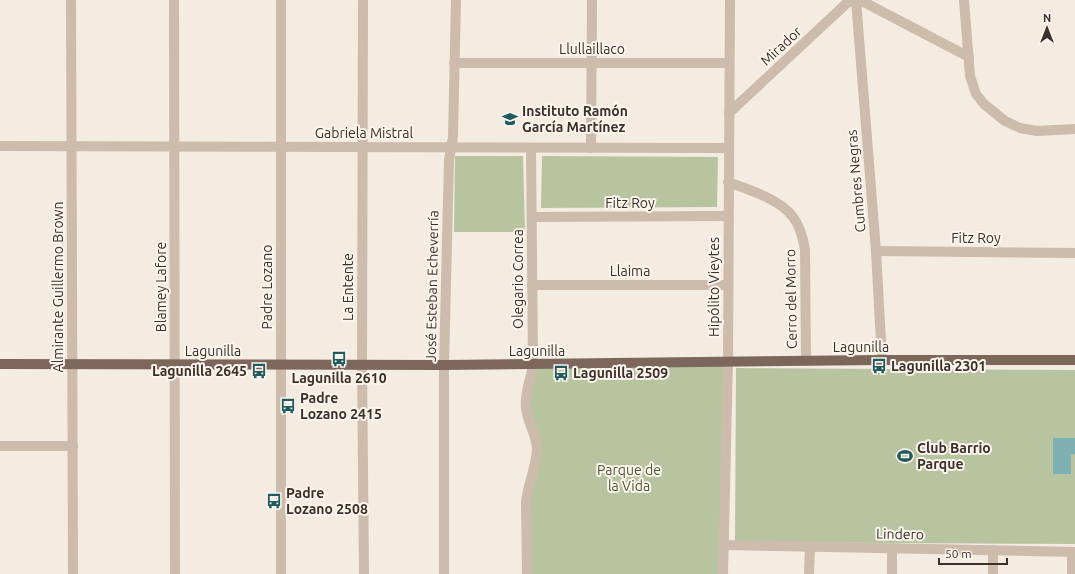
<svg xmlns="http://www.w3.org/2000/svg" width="1075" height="574" font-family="Ubuntu,sans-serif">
  <rect width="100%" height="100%" fill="#f4ebe1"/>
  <g fill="#b8c4a0">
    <path d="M 455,156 L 523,156 L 525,232 L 454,232 Z"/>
    <path d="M 542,156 L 718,157 L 717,207 L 541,208 Z"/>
    <path d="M 728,362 L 723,574 L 527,574 L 526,502 L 536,457 L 528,420 L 533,365 Z"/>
    <path d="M 736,368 L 1075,370 L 1075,544 L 735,542 Z"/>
  </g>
  <path fill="#7fb0b2" d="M 1053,438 L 1075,438 L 1075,454 L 1071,455 L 1071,474 L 1053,474 Z"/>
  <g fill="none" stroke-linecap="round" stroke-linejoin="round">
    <g stroke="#cdbbac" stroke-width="10">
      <path d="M 71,0 L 73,574"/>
      <path d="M 174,0 L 175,574"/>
      <path d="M 281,0 L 281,574"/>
      <path d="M 363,0 L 362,365 L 364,574"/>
      <path d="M 856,0 L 876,251 L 882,360"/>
      <path d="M 860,0 L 969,57"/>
      <path d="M 964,0 L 970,76 L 976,94 L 984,104 L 1005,121 L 1020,128 L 1037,131 L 1075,129"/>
      <path d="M 454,63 L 729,63"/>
      <path d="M 729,113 L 848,2 L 853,0"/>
      <path d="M 0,146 L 729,148"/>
      <path d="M 591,148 L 592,0"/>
      <path d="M 728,182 C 749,190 780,199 793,217 C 800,226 803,238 805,249 L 806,361"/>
      <path d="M 532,217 L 728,216"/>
      <path d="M 876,251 L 1075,253"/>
      <path d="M 532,285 L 728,285"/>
      <path d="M 0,446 L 73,446"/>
      <path d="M 724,545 L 1075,552"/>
      <path d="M 444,574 L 444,365 L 449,160 L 453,137 L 456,0"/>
      <path d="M 527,574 L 526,502 C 528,484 536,467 537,450 C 537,435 527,422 526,408 C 524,394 531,379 533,365 L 531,148"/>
      <path d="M 723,574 L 728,362 L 730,0"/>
      <path d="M 809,574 L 810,546"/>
      <path d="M 892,574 L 892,548"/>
      <path d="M 993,574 L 993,550"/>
      <path d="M 1072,574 L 1072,552"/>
    </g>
    <path stroke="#7d675c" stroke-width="10" d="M 0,364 L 444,365 L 882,360 L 1075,360"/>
  </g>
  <defs>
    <symbol id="school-bare" viewBox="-9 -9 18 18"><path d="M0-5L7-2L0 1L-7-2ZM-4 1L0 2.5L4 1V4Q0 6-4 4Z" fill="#1f5a5e" stroke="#fbf5ee" stroke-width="2.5" paint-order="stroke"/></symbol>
    <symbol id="bus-bare" viewBox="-9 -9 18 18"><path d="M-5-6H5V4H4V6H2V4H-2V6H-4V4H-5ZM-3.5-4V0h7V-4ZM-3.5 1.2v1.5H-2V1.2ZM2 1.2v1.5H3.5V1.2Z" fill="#1f5a5e" stroke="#fbf5ee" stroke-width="2.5" paint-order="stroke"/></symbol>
    <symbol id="stadium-bare" viewBox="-9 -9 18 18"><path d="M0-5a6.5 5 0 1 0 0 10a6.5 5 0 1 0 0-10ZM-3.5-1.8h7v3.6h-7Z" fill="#1f5a5e" stroke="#fbf5ee" stroke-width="2.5" paint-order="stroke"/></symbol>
  </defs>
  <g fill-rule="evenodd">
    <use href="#school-bare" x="499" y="108" width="22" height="22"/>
    <use href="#bus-bare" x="328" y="348" width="22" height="22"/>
    <use href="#bus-bare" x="868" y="355" width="22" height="22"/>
    <use href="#bus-bare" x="248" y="360" width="22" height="22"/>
    <use href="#bus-bare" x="550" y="362" width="22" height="22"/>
    <use href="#bus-bare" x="277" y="395" width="22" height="22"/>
    <use href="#stadium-bare" x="894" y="445" width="22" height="22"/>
    <use href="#bus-bare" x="263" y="490" width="22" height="22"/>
  </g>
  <g text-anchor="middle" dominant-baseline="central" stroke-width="4" stroke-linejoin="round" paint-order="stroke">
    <g font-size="14" fill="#3b302b" stroke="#fbf5ee">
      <text transform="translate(781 46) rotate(-43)">Mirador</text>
      <text x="592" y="49">Llullaillaco</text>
      <text x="364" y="133">Gabriela Mistral</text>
      <text transform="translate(856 181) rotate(-95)">Cumbres Negras</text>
      <text x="630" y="203">Fitz Roy</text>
      <text x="976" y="238">Fitz Roy</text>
      <text x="630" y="271">Llaima</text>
      <text transform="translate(518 279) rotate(-90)">Olegario Correa</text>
      <text transform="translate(432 286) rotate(-89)">José Esteban Echeverría</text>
      <text transform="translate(58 287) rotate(-90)">Almirante Guillermo Brown</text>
      <text transform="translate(161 287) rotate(-90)">Blamey Lafore</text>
      <text transform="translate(267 287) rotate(-90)">Padre Lozano</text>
      <text transform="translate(348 287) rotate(-90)">La Entente</text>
      <text transform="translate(714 287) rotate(-90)">Hipólito Vieytes</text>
      <text transform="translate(791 299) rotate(-91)">Cerro del Morro</text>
      <text x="861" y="347">Lagunilla</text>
      <text x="213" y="351">Lagunilla</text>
      <text x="537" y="351">Lagunilla</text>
      <text transform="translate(900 534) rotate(1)">Lindero</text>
    </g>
    <g font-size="14" font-weight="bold" fill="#3b302b" stroke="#fbf5ee" text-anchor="start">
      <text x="522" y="111">Instituto Ramón<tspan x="522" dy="16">García Martínez</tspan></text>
      <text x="891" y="366">Lagunilla 2301</text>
      <text x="247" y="371" text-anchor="end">Lagunilla 2645</text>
      <text x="573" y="373">Lagunilla 2509</text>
      <text x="339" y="378" text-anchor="middle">Lagunilla 2610</text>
      <text x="300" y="398">Padre<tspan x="300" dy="16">Lozano 2415</tspan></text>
      <text x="917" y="448">Club Barrio<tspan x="917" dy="16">Parque</tspan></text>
      <text x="286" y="493">Padre<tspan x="286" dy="16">Lozano 2508</tspan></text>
    </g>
    <g font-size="14" fill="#4a5a2e" stroke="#fbf5ee">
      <text x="629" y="470">Parque de<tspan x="629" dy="16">la Vida</tspan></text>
    </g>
  </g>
  <g transform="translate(1047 28)" stroke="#fbf5ee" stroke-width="3" paint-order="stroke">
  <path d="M0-3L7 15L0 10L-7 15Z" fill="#3b302b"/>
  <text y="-6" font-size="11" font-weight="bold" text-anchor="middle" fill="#3b302b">N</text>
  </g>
  <path d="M939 558v6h68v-6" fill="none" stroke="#3b302b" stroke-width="2"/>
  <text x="945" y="558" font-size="12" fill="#3b302b" stroke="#fbf5ee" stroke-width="3" paint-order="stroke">50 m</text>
</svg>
